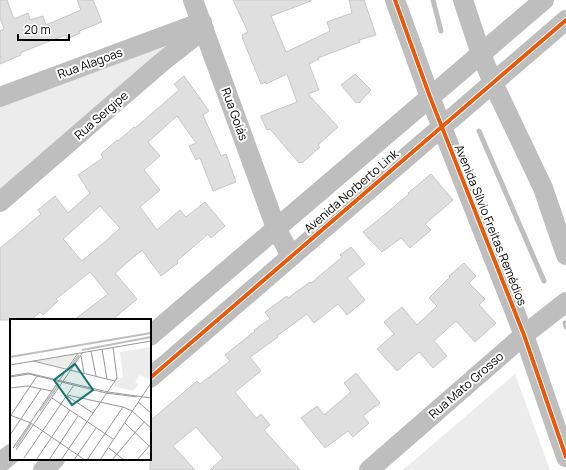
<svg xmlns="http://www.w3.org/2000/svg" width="566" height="470" font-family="Manrope,sans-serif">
  <rect width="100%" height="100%" fill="#fff"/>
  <g fill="#ececec">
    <path d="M 187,31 L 0,197 L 0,101 Z"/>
    <path d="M 515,374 L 550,470 L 403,470 Z"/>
  </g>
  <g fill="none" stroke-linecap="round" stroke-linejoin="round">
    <g stroke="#bfbfbf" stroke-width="5">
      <path d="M 433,0 L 441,31"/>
      <path d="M 479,131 L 544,281"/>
      <path d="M 565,323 L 566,327"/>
    </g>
  </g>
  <g fill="#dfdfdf" stroke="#c7c7c7" fill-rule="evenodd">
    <path d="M 0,0 L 7,0 L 14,19 L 28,13 L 30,20 L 43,16 L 46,25 L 81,10 L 77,0 L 93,0 L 102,22 L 79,31 L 80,33 L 67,39 L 66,35 L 47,42 L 20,53 L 21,55 L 0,64 L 0,31 L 4,29 L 0,18 Z"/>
    <path d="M 233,0 L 311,0 L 311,1 L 271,16 L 286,52 L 330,31 L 327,22 L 352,13 L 349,0 L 364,0 L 376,35 L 359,40 L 360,42 L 318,58 L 319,59 L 309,64 L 319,90 L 308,94 L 338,127 L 318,145 L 320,147 L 302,163 L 301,162 L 299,163 L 270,129 L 267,130 L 261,117 L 261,116 L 297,102 L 287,74 L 266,84 L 266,82 L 261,84 L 242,37 L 243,37 L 242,35 L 248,32 Z"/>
    <path d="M 355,74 L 371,90 L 359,103 L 358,102 L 356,103 L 341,85 Z"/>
    <path d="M 184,76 L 209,111 L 203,115 L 221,156 L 226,154 L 236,182 L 213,191 L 200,158 L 196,160 L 189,146 L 196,143 L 177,116 L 148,142 L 160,156 L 144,170 L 160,190 L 140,207 L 157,230 L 180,210 L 186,217 L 205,202 L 225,226 L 211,238 L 208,234 L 177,261 L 178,263 L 161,276 L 142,250 L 115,273 L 137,299 L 112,320 L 74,320 L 108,294 L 90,272 L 56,299 L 58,301 L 43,315 L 40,312 L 31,320 L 0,320 L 0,248 L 15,236 L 41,214 L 38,210 L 55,196 L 68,213 L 90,193 L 86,188 L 86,187 L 78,175 L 103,158 L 101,154 L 117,140 L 118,141 L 134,127 L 135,128 L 179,90 L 174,84 ZM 100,206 L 120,228 L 108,239 L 82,261 L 63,239 Z"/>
    <path d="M 431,174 L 453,200 L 425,224 L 431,230 L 410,248 L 401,238 L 382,252 L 369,239 L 363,232 L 377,221 L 409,194 L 408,193 Z"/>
    <path d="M 351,247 L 365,264 L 347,278 L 365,300 L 347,315 L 338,304 L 314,323 L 307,314 L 277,336 L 278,337 L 250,357 L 261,371 L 235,392 L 256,418 L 261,414 L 270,425 L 264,430 L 300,470 L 210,470 L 223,458 L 196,427 L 173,446 L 195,470 L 150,470 L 150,421 L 197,381 L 200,384 L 230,361 L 225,355 L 255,331 L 254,330 L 270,319 L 265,312 L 287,296 L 288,298 L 310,282 L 311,283 L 342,257 L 340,255 Z"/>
    <path d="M 464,263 L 476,276 L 469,283 L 485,299 L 479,305 L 496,323 L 475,342 L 456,321 L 434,341 L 447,356 L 433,368 L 419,352 L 397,371 L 377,349 L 394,334 L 384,322 L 402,307 L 417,325 L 437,306 L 429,298 L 450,277 L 449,276 Z"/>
    <path d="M 356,373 L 380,403 L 363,416 L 369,423 L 353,437 L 348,431 L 325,448 L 301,418 L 317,406 L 324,415 L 351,392 L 344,383 Z"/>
  </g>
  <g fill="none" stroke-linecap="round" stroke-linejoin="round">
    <g stroke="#bebebe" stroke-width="20">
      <path d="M 193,0 L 276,228 L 291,256"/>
      <path d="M 395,0 L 430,97 L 524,335 L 566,457"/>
      <path d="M 463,0 L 481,54 L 493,83 L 543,188 L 566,255"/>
      <path d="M 0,97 L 202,22"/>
      <path d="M 0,202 L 162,62 L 204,29"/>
      <path d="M 150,336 L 544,0"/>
      <path d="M 150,378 L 566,20"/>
      <path d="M 0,463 L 11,454"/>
      <path d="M 43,470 L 55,459"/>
      <path d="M 369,470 L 524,335 L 566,302"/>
    </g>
    <defs>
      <g id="cycleway">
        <path d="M 395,0 L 430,97 L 524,335 L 566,457"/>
        <path d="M 150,378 L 566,20"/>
      </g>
    </defs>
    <use href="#cycleway" stroke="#fff" stroke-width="6"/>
    <use href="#cycleway" stroke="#e8590c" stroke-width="4"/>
  </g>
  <g text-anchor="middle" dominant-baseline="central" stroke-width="4" stroke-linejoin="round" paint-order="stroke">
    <g font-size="12" fill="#000" stroke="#fff">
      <text transform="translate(90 63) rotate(-20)">Rua Alagoas</text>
      <text transform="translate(235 114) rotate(70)">Rua Goiás</text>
      <text transform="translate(101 115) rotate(-41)">Rua Sergipe</text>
      <text transform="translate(351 191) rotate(-41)">Avenida Norberto Link</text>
      <text transform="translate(491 225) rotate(68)">Avenida Sílvio Freitas Remédios</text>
      <text transform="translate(466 385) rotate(-41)">Rua Mato Grosso</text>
    </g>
  </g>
  <g transform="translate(10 319)">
    <rect width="141" height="141" fill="#fff"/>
    <path d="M 141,28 L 141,62 L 130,56 L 125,63 L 129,65 L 123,72 L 103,67 L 107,59 L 113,59 L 110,33 ZM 66,35 L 56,49 L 25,42 Z" fill="#ececec"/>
    <path fill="none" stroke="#bfbfbf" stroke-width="2" d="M 72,31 L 141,18M 0,38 L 141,14M 59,50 L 69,36M 30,92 L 49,65M 6,128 L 21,105"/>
    <path fill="none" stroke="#999" stroke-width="1" d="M 92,30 L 97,60M 81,32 L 86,57M 71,37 L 74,54M 23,42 L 105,62M 0,46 L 141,22M 0,57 L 18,54 L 98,73 L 141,79M 0,58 L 19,55 L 96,74 L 127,78M 0,69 L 17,67 L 42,72M 57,76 L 113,88 L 122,92 L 141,109M 57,77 L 83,94M 42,79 L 103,120M 128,83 L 141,94M 0,96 L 21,104 L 75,141M 1,96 L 27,57M 115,104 L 139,127M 0,116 L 31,70M 3,129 L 68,34M 99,129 L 114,141M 6,131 L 73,33M 14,139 L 64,66M 26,141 L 60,91M 39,141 L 68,97M 51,141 L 107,59 L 103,28M 64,141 L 86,109M 77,141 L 113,88M 90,141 L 141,64M 102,141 L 134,103M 127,141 L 141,125"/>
    <path fill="#0f766e" fill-opacity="0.15" stroke="#0f766e" stroke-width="2" d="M 65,45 L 83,71 L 62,86 L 44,61 Z"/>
    <rect width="141" height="141" fill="none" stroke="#000" stroke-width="2"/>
  </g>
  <path d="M18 34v6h51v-6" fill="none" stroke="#000000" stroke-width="2"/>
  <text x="24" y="34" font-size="12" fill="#000000" stroke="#ffffff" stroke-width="3" paint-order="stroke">20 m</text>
</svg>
